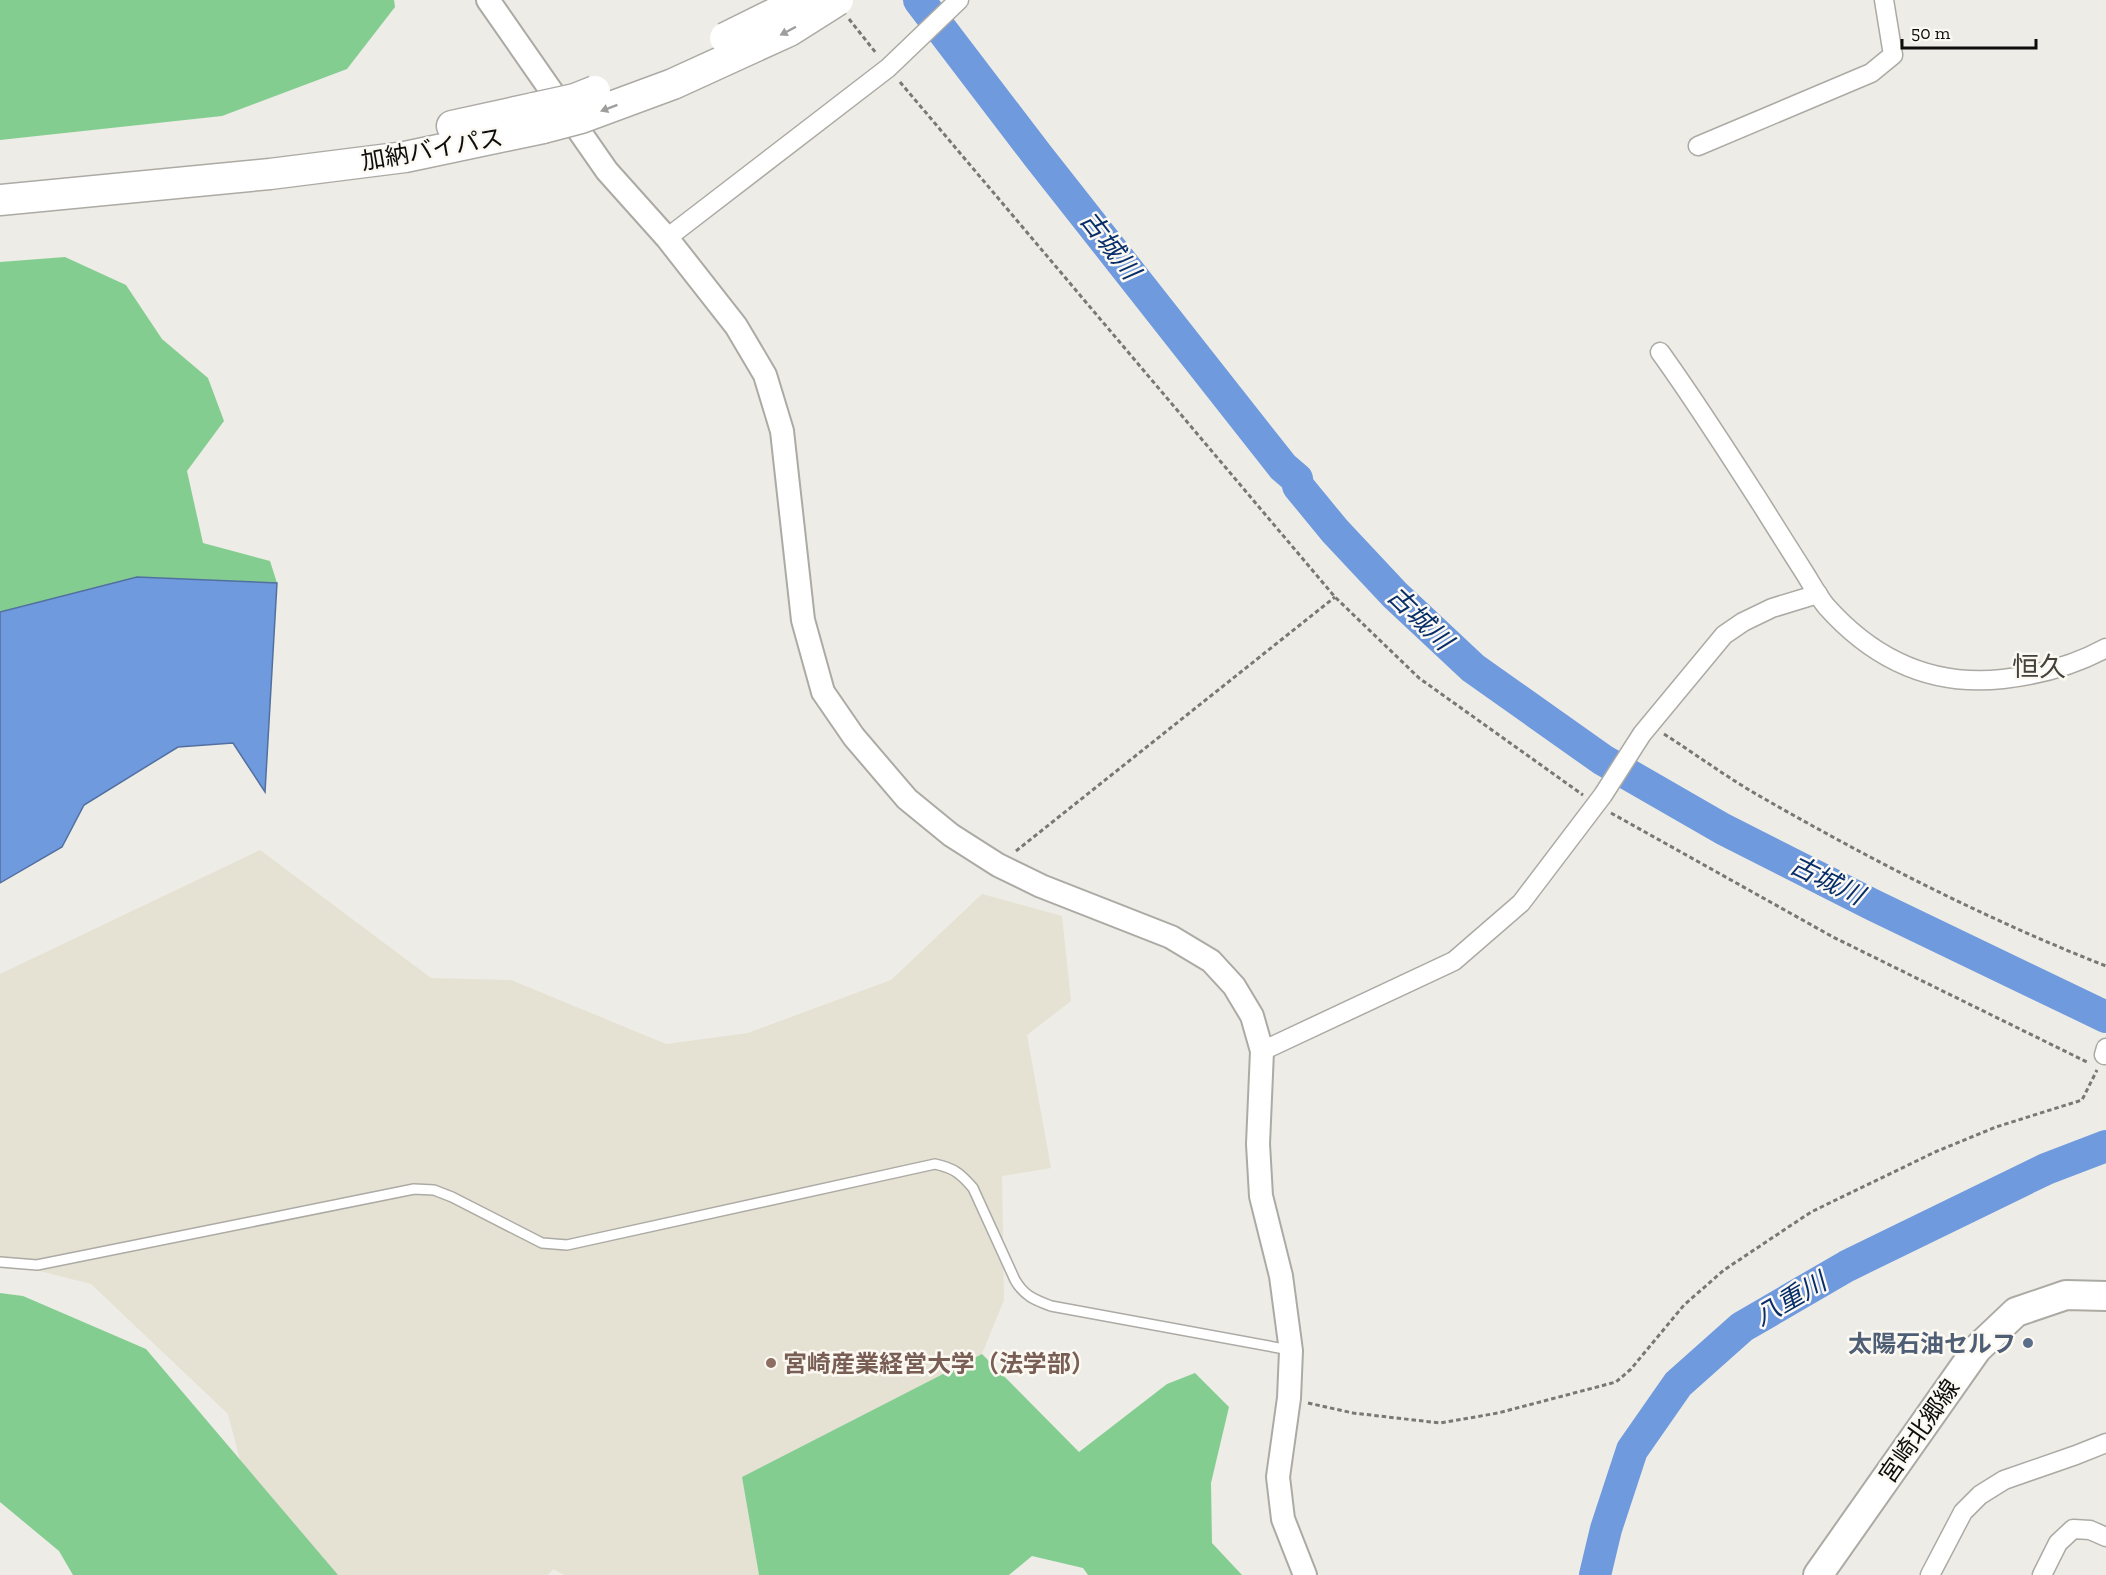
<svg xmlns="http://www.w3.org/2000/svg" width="2106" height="1575" font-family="'Zilla Slab','Noto Sans JP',serif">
  <rect width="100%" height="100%" fill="#eeece6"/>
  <path fill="#e5e1d3" d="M 260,850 L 431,978 L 511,980 L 666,1044 L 748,1033 L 891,980 L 982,894 L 1062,916 L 1071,1001 L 1027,1035 L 1051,1168 L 1002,1176 L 1004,1300 L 982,1354 L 742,1477 L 759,1575 L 564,1575 L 553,1569 L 548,1575 L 270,1575 L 228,1414 L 91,1284 L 0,1261 L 0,974 Z"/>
  <g fill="#84cd91">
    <path d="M 0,0 L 394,0 L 395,7 L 347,69 L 222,116 L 0,140 Z"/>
    <path d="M 65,257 L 126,285 L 162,339 L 208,378 L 224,421 L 187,471 L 203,543 L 270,561 L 277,583 L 137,577 L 0,612 L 0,262 Z"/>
    <path d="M 0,1293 L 23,1296 L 146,1349 L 338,1575 L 73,1575 L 59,1551 L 0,1502 Z"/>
    <path d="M 982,1354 L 1079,1452 L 1167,1384 L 1195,1373 L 1229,1407 L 1211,1483 L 1212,1543 L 1242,1575 L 1088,1575 L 1083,1568 L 1032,1556 L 1009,1575 L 759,1575 L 742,1477 Z"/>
  </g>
  <path fill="#6f9ade" stroke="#52709f" stroke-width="1.5" d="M 137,577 L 277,583 L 265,792 L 233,743 L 178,747 L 84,805 L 62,847 L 0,883 L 0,612 Z"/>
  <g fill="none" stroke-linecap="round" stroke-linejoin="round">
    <g stroke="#6f9ade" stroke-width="32">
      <path d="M 919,0 L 1038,156 L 1283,467 L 1297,479 L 1298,486 L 1335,531 L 1395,595 L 1473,668 L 1603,760 L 1723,829 L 1873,905 L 2106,1017"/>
      <path d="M 1595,1575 L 1606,1529 L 1632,1450 L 1678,1384 L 1742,1327 L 1847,1266 L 2046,1169 L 2106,1146"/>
    </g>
    <defs>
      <path id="service" d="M 0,1262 L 37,1265 L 414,1189 L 434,1190 L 452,1197 L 542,1243 L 567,1245 L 935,1164 C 954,1168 961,1174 973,1188 L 1015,1280 C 1024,1296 1035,1300 1051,1306 L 1290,1350"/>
      <g id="minor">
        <path d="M 1698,146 L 1871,73 L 1893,55 L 1884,0"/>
        <path d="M 667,238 L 888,68 L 959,0"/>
        <path d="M 1660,352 C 1696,402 1729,454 1763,507 C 1776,528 1790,550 1804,572 C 1811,583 1818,596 1826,606 C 1873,659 1931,687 2003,679 C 2038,675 2075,665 2106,648"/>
        <path d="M 1262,1051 L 1454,961 L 1521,903 L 1603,795 L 1642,734 L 1724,635 L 1743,622 L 1772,608 L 1818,594"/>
        <path d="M 2104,1055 L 2106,1048"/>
        <path d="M 1930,1575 L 1963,1512 L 1980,1495 L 2004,1480 L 2076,1455 L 2106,1443"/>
        <path d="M 2042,1575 L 2058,1543 L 2073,1529 L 2090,1530 L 2106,1537"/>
      </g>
      <path id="tertiary" d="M 488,0 L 607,171 L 667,238 L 736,326 L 765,375 L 782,431 L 803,620 L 823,692 L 854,737 L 907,799 L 951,835 L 998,865 L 1041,886 L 1171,937 L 1211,961 L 1234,986 L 1252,1016 L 1262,1051 L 1258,1144 L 1261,1196 L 1281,1276 L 1291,1351 L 1289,1398 L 1278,1477 L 1283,1519 L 1305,1575"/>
      <path id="primary" d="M 1818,1575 L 1977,1349 L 2016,1312 L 2066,1295 L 2106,1296"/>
      <g id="trunk">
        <path d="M 452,126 L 534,108"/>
        <path d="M 0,200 L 270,174 L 405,157 L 543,128"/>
      </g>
    </defs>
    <use href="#service" stroke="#acaaa4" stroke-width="12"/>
    <use href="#minor" stroke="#acaaa4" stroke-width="21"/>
    <use href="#tertiary" stroke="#acaaa4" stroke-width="26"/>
    <use href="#primary" stroke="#acaaa4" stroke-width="32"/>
    <use href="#trunk" stroke="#acaaa4" stroke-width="33"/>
    <g stroke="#797874" stroke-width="3" stroke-dasharray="4.5 3" stroke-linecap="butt">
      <path d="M 849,19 L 876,53"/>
      <path d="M 900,82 L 1335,597 L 1419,678 L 1583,795"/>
      <path d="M 1664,734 C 1697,755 1729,779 1763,798 C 1873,861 1988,920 2106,966"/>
      <path d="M 1611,813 L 1833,937 L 2089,1063"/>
      <path d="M 1016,851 L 1335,597"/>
      <path d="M 1308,1403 L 1353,1413 L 1440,1423 L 1498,1413 L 1616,1382 L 1631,1369 L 1684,1305 L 1724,1270 L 1811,1212 L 1935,1152 L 1996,1127 L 2082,1100 L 2097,1070"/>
    </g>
    <use href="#service" stroke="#fff" stroke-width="9"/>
    <use href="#minor" stroke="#fff" stroke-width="18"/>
    <use href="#tertiary" stroke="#fff" stroke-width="22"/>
    <use href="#primary" stroke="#fff" stroke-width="28"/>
    <use href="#trunk" stroke="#fff" stroke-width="30"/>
    <defs>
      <g id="trunk-bridge">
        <path d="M 725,38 L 802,0"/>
        <path d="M 534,108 L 575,99 L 595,91"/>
        <path d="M 543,128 L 581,118 L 673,84 L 789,31 L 838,0"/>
      </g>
    </defs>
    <use href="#trunk-bridge" stroke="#acaaa4" stroke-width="33" stroke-linecap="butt"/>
    <use href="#trunk-bridge" stroke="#fff" stroke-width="30"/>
  </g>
  <defs><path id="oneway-solid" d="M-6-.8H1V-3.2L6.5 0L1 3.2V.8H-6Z" transform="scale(1.5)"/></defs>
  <g fill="#9e9e9d">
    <use href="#oneway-solid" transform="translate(788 31) rotate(152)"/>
    <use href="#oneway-solid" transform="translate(609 108) rotate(159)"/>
  </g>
  <circle fill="#5c6f8a" stroke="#fcf9f3" stroke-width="2" cx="2028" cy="1343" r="6"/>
  <circle fill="#8d6e63" stroke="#fcf9f3" stroke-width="2" cx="771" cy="1363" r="6"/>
  <g text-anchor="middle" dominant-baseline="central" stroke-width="5" stroke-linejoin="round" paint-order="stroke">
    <g font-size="24" fill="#0d0d0b" stroke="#fcf9f3">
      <text transform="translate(432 149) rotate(-10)">加納バイパス</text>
      <text transform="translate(1919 1431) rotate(-55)">宮崎北郷線</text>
    </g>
    <g font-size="24" font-weight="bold" fill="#4e5e75" stroke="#fcf9f3" text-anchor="end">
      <text x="2016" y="1343">太陽石油セルフ</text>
    </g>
    <g font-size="24" font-weight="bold" fill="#785e54" stroke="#fcf9f3" text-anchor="start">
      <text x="783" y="1363">宮崎産業経営大学（法学部）</text>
    </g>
    <g font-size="26" font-style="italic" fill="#072e6a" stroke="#fcf9f3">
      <text transform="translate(1110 245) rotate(52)">古城川</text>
      <text transform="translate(1420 618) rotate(44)">古城川</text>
      <text transform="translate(1827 880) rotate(26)">古城川</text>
      <text transform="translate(1790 1299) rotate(-30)">八重川</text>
    </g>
    <g font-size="27" fill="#43413c" stroke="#fcf9f3">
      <text x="2039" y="667">恒久</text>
    </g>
  </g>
  <path d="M1902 39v9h134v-9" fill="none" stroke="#0d0d0b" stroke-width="3"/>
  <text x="1911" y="39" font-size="18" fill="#0d0d0b" stroke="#fcf9f3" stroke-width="4.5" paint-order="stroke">50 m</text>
</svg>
